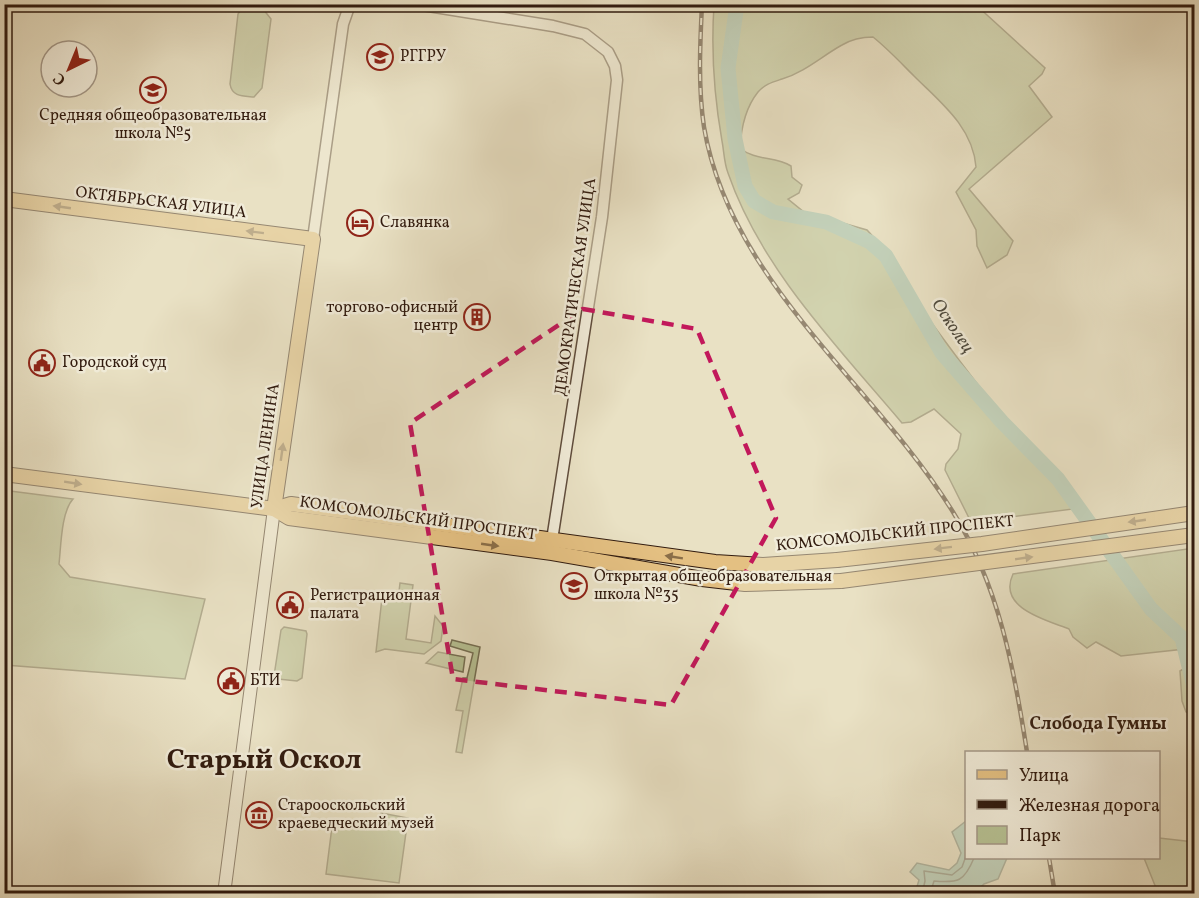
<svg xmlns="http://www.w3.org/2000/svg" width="1199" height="898" font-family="Vollkorn,serif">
  <rect width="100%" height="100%" fill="#e9e1c4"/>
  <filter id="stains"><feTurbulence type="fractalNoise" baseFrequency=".00333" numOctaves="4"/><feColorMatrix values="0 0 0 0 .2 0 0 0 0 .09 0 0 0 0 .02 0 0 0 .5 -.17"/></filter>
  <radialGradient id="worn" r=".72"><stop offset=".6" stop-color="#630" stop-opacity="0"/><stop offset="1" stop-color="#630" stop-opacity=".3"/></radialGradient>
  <g fill="#b7c294" stroke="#746e52" stroke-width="1.5">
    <path d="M 714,5 L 976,5 L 1045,68 L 1042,74 L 1029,86 L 1052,117 L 969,189 L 1013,241 L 1007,255 L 987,268 L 977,246 L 976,230 L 956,192 L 976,167 C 973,127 940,102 914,76 C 900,62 888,49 873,37 C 862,37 852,39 842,45 C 822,56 805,72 782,79 C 773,82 765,84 758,92 C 746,107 741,129 740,148 C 755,161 775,156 791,166 L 792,177 L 802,185 L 799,193 L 788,199 L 804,212 L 867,230 L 887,252 L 922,310 L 959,360 L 1007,423 L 1065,479 L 1081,508 L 971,522 L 945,470 L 946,464 L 958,449 L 961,434 L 934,409 L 911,422 L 902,423 C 838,347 761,269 728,173 C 724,163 724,151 722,141 C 714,96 711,51 714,5 Z"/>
    <path d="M 247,6 L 263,9 L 271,19 L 262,88 L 254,97 C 243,96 232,97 230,84 L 238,14 L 242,8 Z"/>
    <path d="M 10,491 L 73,499 C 61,512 61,547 59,564 L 70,577 L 205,599 L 185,679 L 5,665 L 4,494 Z"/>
    <path d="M 1194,548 L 1194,648 L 1121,656 L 1096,642 L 1087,648 L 1073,637 L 1069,629 C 1046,620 997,608 1013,574 Z"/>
    <path d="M 400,583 L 413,585 L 406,639 L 431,643 L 435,616 L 443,626 L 441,641 L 424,654 L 385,649 L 376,652 L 382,598 L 398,600 Z"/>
    <path d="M 284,627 L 306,631 L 307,634 L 302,678 L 297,681 L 278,679 L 274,676 L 281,630 Z"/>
    <path d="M 452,640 L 480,647 L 462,753 L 456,752 L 463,711 L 456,710 L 463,678 L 467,678 L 473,653 L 450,646 Z"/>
    <path d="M 438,652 L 465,657 L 463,672 L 426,663 Z"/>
    <path d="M 1194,662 L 1194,715 L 1186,712 L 1182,701 L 1180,671 Z"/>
    <path d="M 381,813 L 408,818 L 399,883 L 326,874 L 333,819 L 377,827 Z"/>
    <path d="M 1159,838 L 1194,842 L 1194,893 L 1158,893 L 1144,858 L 1158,858 Z"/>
  </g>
  <path fill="#98beaf" stroke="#6f7d6f" stroke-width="1.5" d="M 966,821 L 966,858 L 1007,858 L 998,879 L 984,884 L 975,893 L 915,893 L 919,880 L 910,872 L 917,863 L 949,870 L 957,863 L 961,853 L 952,832 Z"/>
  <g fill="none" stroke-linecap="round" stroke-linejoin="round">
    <g stroke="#646c5f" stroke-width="1.5">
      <path d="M 922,894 L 925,881 L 924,871 L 952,875 L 962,867 L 966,856"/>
      <path d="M 930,894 L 934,881 C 958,883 964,882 974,858"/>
    </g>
    <path stroke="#98beaf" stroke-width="15" d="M 737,4 L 728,68 L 735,139 L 745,186 L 754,201 L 773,212 L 826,222 L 870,242 L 886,256 L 942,353 L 1002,422 L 1058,479 L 1151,609 L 1182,638 L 1194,687"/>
    <defs>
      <g id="tertiary">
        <path d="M 416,4 L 553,26 L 585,34 L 608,52 L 615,66 L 617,80 L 602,217 L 552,540"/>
        <path d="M 313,239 L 343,24 L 350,4"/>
      </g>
      <path id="secondary" d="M 224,894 L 274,509"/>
      <g id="primary">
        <path d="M 4,199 L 313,239 L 274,509"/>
        <path d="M 4,474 L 259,507 L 274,509 L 289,518 L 552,553 L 702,579 L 745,584 L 841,581"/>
        <path d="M 274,509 L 291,504 L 715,562 L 763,565 L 837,560"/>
      </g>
    </defs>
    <use href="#tertiary" stroke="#5f4c3c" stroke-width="13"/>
    <use href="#secondary" stroke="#311b0f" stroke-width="14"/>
    <use href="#primary" stroke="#311b0f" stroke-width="16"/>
    <use href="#tertiary" stroke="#f1ecd9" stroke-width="10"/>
    <use href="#secondary" stroke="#f1ecd9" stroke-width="12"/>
    <use href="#primary" stroke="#e4c082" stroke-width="14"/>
    <defs>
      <g id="rail">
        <path d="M 702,4 C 700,45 698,87 704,127 C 730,282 874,384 953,512 C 999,586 1014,668 1027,752"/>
        <path d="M 1049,858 L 1055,894"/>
      </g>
    </defs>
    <use href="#rail" stroke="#311b0f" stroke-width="4.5"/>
    <use href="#rail" stroke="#f1ecd9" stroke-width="2" stroke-dasharray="7" stroke-linecap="butt"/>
    <defs>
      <g id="primary-bridge">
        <path d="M 837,560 L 982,544 L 1194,513"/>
        <path d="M 841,581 L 1194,535"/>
      </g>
    </defs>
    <use href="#primary-bridge" stroke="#311b0f" stroke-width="16" stroke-linecap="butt"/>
    <use href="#primary-bridge" stroke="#e4c082" stroke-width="14"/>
  </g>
  <defs><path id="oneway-solid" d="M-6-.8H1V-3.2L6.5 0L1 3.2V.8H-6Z" transform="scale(1.5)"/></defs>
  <g fill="#8a6e48">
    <use href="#oneway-solid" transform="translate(62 207) rotate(-172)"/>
    <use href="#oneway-solid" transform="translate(255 232) rotate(-173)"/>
    <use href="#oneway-solid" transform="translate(282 452) rotate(-82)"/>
    <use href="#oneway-solid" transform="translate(73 483) rotate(9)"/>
    <use href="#oneway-solid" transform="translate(1137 521) rotate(172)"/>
    <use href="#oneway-solid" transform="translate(490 545) rotate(8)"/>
    <use href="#oneway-solid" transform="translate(943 548) rotate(173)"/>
    <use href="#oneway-solid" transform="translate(674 557) rotate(-171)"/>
    <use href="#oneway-solid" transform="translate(1024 558) rotate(-8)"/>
  </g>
  <path d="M0 0H1199V898H0ZM 583,309 L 697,329 L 776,518 L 671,705 L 453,679 L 410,423 Z" fill="#e9e1c4" fill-opacity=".55" fill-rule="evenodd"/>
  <path fill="none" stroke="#c2185b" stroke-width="4.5" stroke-dasharray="12 8" stroke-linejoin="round" d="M 583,309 L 697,329 L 776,518 L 671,705 L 453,679 L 410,423 Z"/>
  <defs>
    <symbol id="university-ring" viewBox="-11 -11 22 22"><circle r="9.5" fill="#f1ecd9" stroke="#8f2418" stroke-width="1.5"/><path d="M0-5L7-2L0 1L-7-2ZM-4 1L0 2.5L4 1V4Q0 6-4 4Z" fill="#8f2418"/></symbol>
    <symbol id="school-ring" viewBox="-11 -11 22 22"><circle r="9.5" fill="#f1ecd9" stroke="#8f2418" stroke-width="1.5"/><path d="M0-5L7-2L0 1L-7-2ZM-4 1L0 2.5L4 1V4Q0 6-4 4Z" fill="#8f2418"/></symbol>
    <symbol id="hotel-ring" viewBox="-11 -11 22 22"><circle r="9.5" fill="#f1ecd9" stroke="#8f2418" stroke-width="1.5"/><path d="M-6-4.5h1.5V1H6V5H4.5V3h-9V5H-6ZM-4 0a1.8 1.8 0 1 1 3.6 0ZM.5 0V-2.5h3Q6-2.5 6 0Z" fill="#8f2418"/></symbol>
    <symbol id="building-ring" viewBox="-11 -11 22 22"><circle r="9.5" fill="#f1ecd9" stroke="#8f2418" stroke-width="1.5"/><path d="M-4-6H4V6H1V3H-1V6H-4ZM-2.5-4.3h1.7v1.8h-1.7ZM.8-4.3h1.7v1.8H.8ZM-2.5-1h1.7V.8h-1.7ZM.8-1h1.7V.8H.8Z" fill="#8f2418"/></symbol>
    <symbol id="civic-ring" viewBox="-11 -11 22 22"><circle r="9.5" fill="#f1ecd9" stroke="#8f2418" stroke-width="1.5"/><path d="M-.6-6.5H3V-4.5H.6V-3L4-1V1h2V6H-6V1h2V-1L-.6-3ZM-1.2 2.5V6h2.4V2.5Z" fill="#8f2418"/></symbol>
    <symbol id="museum-ring" viewBox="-11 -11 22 22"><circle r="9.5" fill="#f1ecd9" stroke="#8f2418" stroke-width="1.5"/><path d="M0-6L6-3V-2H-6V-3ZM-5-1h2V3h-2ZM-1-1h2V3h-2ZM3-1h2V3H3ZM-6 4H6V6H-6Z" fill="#8f2418"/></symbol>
  </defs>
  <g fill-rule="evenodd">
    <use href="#university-ring" x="365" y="42" width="30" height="30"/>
    <use href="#school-ring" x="138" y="75" width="30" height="30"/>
    <use href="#hotel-ring" x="345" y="208" width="30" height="30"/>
    <use href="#building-ring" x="462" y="302" width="30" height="30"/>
    <use href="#civic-ring" x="27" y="348" width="30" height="30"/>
    <use href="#school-ring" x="559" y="571" width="30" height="30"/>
    <use href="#civic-ring" x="275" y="590" width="30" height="30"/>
    <use href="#civic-ring" x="216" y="666" width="30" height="30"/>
    <use href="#museum-ring" x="244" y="800" width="30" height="30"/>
  </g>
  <g text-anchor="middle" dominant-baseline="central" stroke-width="5" stroke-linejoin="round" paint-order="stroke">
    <g font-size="16" fill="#311b0f" stroke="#f1ecd9" text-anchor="start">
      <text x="400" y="57">РГГРУ</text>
      <text x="153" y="116" text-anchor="middle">Средняя общеобразовательная<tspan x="153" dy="18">школа №5</tspan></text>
      <text x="380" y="223">Славянка</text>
      <text x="458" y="308" text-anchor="end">торгово-офисный<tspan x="458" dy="18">центр</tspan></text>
      <text x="62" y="363">Городской суд</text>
      <text x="594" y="577">Открытая общеобразовательная<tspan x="594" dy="18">школа №35</tspan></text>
      <text x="310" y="596">Регистрационная<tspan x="310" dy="18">палата</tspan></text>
      <text x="250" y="681">БТИ</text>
      <text x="278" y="806">Старооскольский<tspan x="278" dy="18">краеведческий музей</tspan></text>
    </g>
    <g font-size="16" fill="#311b0f" stroke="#f1ecd9">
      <text transform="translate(161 203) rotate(7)">ОКТЯБРЬСКАЯ УЛИЦА</text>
      <text transform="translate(576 287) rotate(-82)">ДЕМОКРАТИЧЕСКАЯ УЛИЦА</text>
      <text transform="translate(266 446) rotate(-82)">УЛИЦА ЛЕНИНА</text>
      <text transform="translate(418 519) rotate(8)">КОМСОМОЛЬСКИЙ ПРОСПЕКТ</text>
      <text transform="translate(895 534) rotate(-6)">КОМСОМОЛЬСКИЙ ПРОСПЕКТ</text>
    </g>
    <g font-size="18" font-style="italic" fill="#504c3f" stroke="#f1ecd9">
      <text transform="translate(952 326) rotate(56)">Осколец</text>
    </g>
    <g font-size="18" font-weight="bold" fill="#311b0f" stroke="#f1ecd9">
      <text x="1098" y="724">Слобода Гумны</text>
    </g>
    <g font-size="28" font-weight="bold" fill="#311b0f" stroke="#f1ecd9">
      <text x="264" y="760">Старый Оскол</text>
    </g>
  </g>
  <rect width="1199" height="898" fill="none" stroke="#e9e1c4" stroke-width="24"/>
  <rect x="6" y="6" width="1187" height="886" fill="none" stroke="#311b0f" stroke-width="3"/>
  <rect x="12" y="12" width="1175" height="874" fill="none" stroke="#311b0f" stroke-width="1.5"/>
  <rect x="965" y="751" width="195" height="108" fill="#f1ecd9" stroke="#a49888" stroke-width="1.5"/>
  <rect x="977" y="770" width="30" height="9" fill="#e4c082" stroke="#a49888" stroke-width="1.5"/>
  <text x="1019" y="781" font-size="18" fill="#311b0f">Улица</text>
  <rect x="977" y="800" width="30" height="9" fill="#311b0f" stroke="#a49888" stroke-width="1.5"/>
  <text x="1019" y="811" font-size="18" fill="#311b0f">Железная дорога</text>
  <rect x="977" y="826" width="30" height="18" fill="#b7c294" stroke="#a49888" stroke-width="1.5"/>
  <text x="1019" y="841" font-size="18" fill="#311b0f">Парк</text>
  <g transform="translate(69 69) rotate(223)"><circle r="28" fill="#f1ecd9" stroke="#a49888" stroke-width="1.5"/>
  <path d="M0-4.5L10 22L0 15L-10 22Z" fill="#8f2418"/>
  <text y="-9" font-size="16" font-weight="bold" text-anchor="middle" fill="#311b0f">С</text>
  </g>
  <rect width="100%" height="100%" filter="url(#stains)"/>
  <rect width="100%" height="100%" fill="url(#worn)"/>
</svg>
